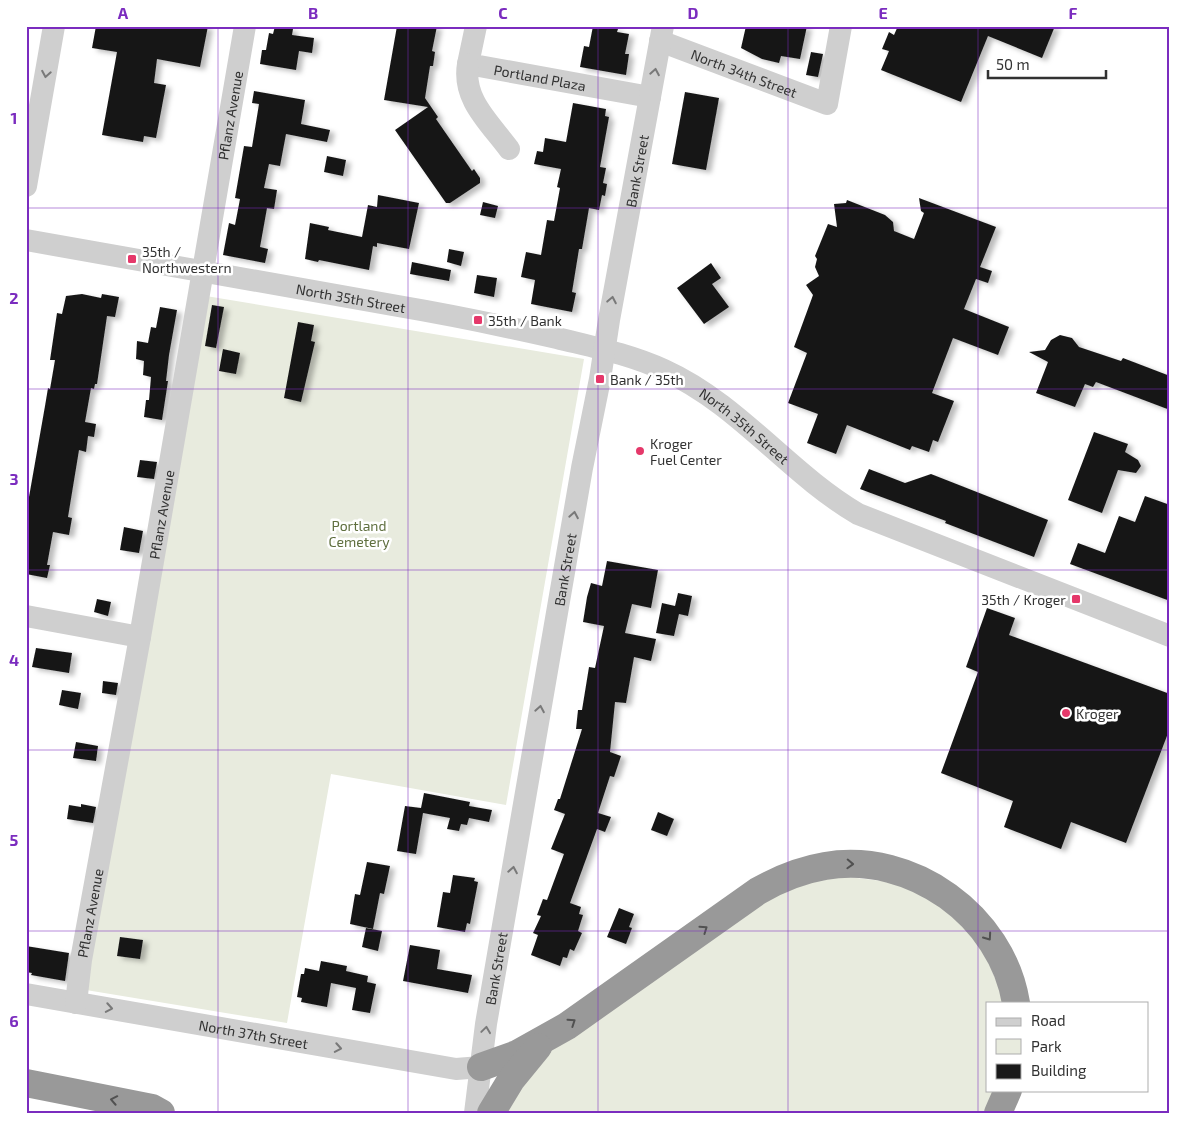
<svg xmlns="http://www.w3.org/2000/svg" width="1196" height="1139" font-family="'Exo 2',sans-serif">
  <defs>
    <filter id="shadow"><feDropShadow dx="5" dy="3" stdDeviation="2.5" flood-color="#0004"/></filter>
  </defs>
  <rect width="100%" height="100%" fill="#fff"/>
  <g fill="#e8ebde">
    <path d="M 206,296 L 584,359 L 506,805 L 331,774 L 287,1023 L 86,990 Z"/>
    <path d="M 848,877 L 891,882 L 931,899 L 958,920 L 985,953 L 1005,1003 L 987,1003 L 987,1090 L 999,1090 L 989,1113 L 498,1113 L 519,1079 L 561,1041 L 563,1044 L 778,893 L 820,879 Z"/>
  </g>
  <g fill="#191919" filter="url(#shadow)">
    <path d="M 96,26 L 208,26 L 200,67 L 157,59 L 154,83 L 166,85 L 156,138 L 144,136 L 143,142 L 102,135 L 117,52 L 92,48 Z"/>
    <path d="M 275,26 L 293,29 L 292,35 L 314,38 L 312,53 L 299,51 L 296,70 L 260,64 L 262,50 L 266,50 L 269,33 L 273,34 Z"/>
    <path d="M 397,26 L 437,26 L 432,51 L 435,52 L 433,66 L 430,66 L 425,98 L 438,117 L 436,119 L 472,171 L 474,169 L 480,178 L 480,183 L 450,203 L 446,203 L 395,130 L 428,107 L 384,100 Z"/>
    <path d="M 593,26 L 618,29 L 617,32 L 629,34 L 625,54 L 629,54 L 626,75 L 580,67 L 584,46 L 589,47 Z"/>
    <path d="M 746,26 L 807,26 L 800,59 L 781,56 L 779,63 L 762,59 L 741,48 Z"/>
    <path d="M 898,26 L 1055,26 L 1042,58 L 988,36 L 961,102 L 881,70 L 889,51 L 882,49 L 889,32 L 894,35 Z"/>
    <path d="M 811,52 L 823,54 L 818,77 L 806,75 Z"/>
    <path d="M 254,91 L 305,100 L 301,124 L 330,130 L 327,142 L 286,134 L 280,166 L 269,164 L 264,188 L 277,190 L 274,209 L 267,208 L 260,247 L 268,249 L 265,263 L 223,255 L 229,223 L 235,225 L 240,199 L 235,198 L 244,146 L 252,147 L 259,104 L 252,103 Z"/>
    <path d="M 685,92 L 719,98 L 706,170 L 672,164 Z"/>
    <path d="M 573,103 L 606,109 L 605,116 L 609,117 L 600,167 L 606,168 L 603,183 L 607,184 L 605,196 L 602,195 L 599,210 L 589,208 L 582,249 L 579,249 L 572,292 L 576,293 L 572,312 L 531,304 L 535,280 L 521,277 L 526,252 L 541,255 L 547,220 L 554,221 L 560,188 L 557,187 L 561,169 L 534,164 L 537,151 L 543,152 L 545,138 L 566,142 Z"/>
    <path d="M 327,156 L 346,160 L 343,176 L 324,172 Z"/>
    <path d="M 378,195 L 419,203 L 409,249 L 377,243 L 377,247 L 373,246 L 369,270 L 319,260 L 318,262 L 305,259 L 310,223 L 329,227 L 328,230 L 362,237 L 368,205 L 377,207 Z"/>
    <path d="M 919,198 L 996,227 L 980,267 L 992,271 L 988,283 L 976,279 L 964,309 L 1009,327 L 998,355 L 953,338 L 932,393 L 954,401 L 938,442 L 933,440 L 929,452 L 912,446 L 910,450 L 847,425 L 836,454 L 807,443 L 818,414 L 788,403 L 807,353 L 794,347 L 813,295 L 806,285 L 819,276 L 815,267 L 817,259 L 815,256 L 828,224 L 837,227 L 834,204 L 846,203 L 847,200 L 885,215 L 893,222 L 894,231 L 914,239 L 924,213 L 921,211 Z"/>
    <path d="M 483,202 L 498,206 L 495,218 L 480,215 Z"/>
    <path d="M 449,249 L 464,252 L 461,266 L 447,262 Z"/>
    <path d="M 412,262 L 451,270 L 449,281 L 410,274 Z"/>
    <path d="M 711,263 L 721,278 L 712,284 L 729,307 L 704,324 L 677,288 Z"/>
    <path d="M 477,275 L 497,278 L 494,297 L 474,293 Z"/>
    <path d="M 82,294 L 101,298 L 102,294 L 119,297 L 115,317 L 107,316 L 97,384 L 95,384 L 94,389 L 91,388 L 85,422 L 96,424 L 94,437 L 88,436 L 86,452 L 79,450 L 68,517 L 72,518 L 69,535 L 53,532 L 47,565 L 50,565 L 47,578 L 26,574 L 26,514 L 45,406 L 48,388 L 50,389 L 55,360 L 50,360 L 57,313 L 62,314 L 66,296 Z"/>
    <path d="M 212,305 L 224,307 L 216,348 L 205,346 Z"/>
    <path d="M 160,307 L 177,310 L 169,355 L 166,381 L 168,381 L 162,420 L 144,417 L 146,400 L 149,400 L 151,377 L 143,375 L 144,361 L 136,359 L 137,341 L 148,343 L 151,327 L 156,328 Z"/>
    <path d="M 298,322 L 314,325 L 311,341 L 315,342 L 301,402 L 284,398 Z"/>
    <path d="M 1060,335 L 1072,338 L 1079,347 L 1121,361 L 1123,358 L 1170,376 L 1170,410 L 1096,382 L 1093,387 L 1085,384 L 1075,407 L 1036,393 L 1048,362 L 1029,352 L 1045,350 L 1051,340 Z"/>
    <path d="M 223,349 L 240,353 L 236,374 L 219,371 Z"/>
    <path d="M 1094,432 L 1128,444 L 1125,452 L 1138,460 L 1141,466 L 1136,473 L 1118,470 L 1102,513 L 1068,500 Z"/>
    <path d="M 140,460 L 157,462 L 154,479 L 137,477 Z"/>
    <path d="M 869,469 L 905,483 L 931,474 L 1048,520 L 1034,557 L 945,523 L 946,521 L 860,489 Z"/>
    <path d="M 1145,496 L 1170,505 L 1170,601 L 1070,564 L 1078,543 L 1105,553 L 1119,516 L 1135,522 Z"/>
    <path d="M 124,527 L 143,531 L 139,553 L 120,550 Z"/>
    <path d="M 607,561 L 658,570 L 651,608 L 632,604 L 625,633 L 656,639 L 651,661 L 634,657 L 626,703 L 615,702 L 610,752 L 621,756 L 614,777 L 610,776 L 598,813 L 611,817 L 605,832 L 597,829 L 570,903 L 581,907 L 579,914 L 583,915 L 578,931 L 582,933 L 574,951 L 570,949 L 567,958 L 563,957 L 560,966 L 531,955 L 538,935 L 533,933 L 541,916 L 537,915 L 543,899 L 547,900 L 564,854 L 551,849 L 565,814 L 554,810 L 558,799 L 560,799 L 582,729 L 576,729 L 578,710 L 582,710 L 589,667 L 595,668 L 604,626 L 583,622 L 587,597 L 591,583 L 602,586 Z"/>
    <path d="M 678,593 L 692,596 L 688,616 L 679,614 L 674,636 L 656,633 L 662,603 L 675,606 Z"/>
    <path d="M 97,599 L 111,602 L 108,616 L 94,612 Z"/>
    <path d="M 987,608 L 1015,618 L 1009,635 L 1170,694 L 1170,728 L 1126,843 L 1071,822 L 1061,849 L 1004,827 L 1013,801 L 941,773 L 978,672 L 966,667 Z"/>
    <path d="M 36,648 L 72,653 L 69,673 L 32,667 Z"/>
    <path d="M 103,681 L 118,683 L 116,695 L 102,693 Z"/>
    <path d="M 62,690 L 81,693 L 78,709 L 59,705 Z"/>
    <path d="M 76,742 L 98,746 L 96,761 L 73,758 Z"/>
    <path d="M 424,793 L 470,802 L 469,806 L 492,810 L 489,822 L 469,818 L 467,825 L 461,824 L 459,831 L 447,829 L 450,818 L 423,813 L 416,854 L 397,851 L 405,806 L 421,808 Z"/>
    <path d="M 81,804 L 96,807 L 93,823 L 67,819 L 69,805 L 81,807 Z"/>
    <path d="M 658,812 L 674,819 L 667,836 L 651,830 Z"/>
    <path d="M 367,862 L 390,866 L 384,894 L 380,893 L 373,929 L 350,924 L 355,894 L 360,895 Z"/>
    <path d="M 453,875 L 475,878 L 474,881 L 478,882 L 470,924 L 467,923 L 465,932 L 437,927 L 443,892 L 450,893 Z"/>
    <path d="M 619,908 L 634,914 L 629,927 L 632,928 L 626,944 L 607,937 Z"/>
    <path d="M 366,928 L 382,931 L 378,951 L 362,947 Z"/>
    <path d="M 120,937 L 143,940 L 140,959 L 117,956 Z"/>
    <path d="M 410,945 L 440,950 L 437,969 L 472,975 L 468,993 L 403,981 Z"/>
    <path d="M 26,946 L 69,953 L 65,981 L 31,975 L 32,973 L 26,972 Z"/>
    <path d="M 321,961 L 347,966 L 346,971 L 368,976 L 367,982 L 376,984 L 370,1013 L 352,1010 L 356,988 L 331,983 L 327,1007 L 301,1002 L 302,998 L 297,997 L 301,974 L 304,974 L 305,968 L 319,971 Z"/>
  </g>
  <g fill="none" stroke-linecap="round" stroke-linejoin="round">
    <g stroke="#cfcfcf" stroke-width="22">
      <path id="s1" d="M 476,26 L 468,64 L 650,97"/>
      <path id="s2" d="M 660,41 L 827,104 L 841,26"/>
      <path d="M 468,64 C 462,99 489,122 509,149"/>
      <path d="M 26,186 L 54,26"/>
      <path id="s3" d="M 26,240 C 150,262 274,284 398,306 C 451,315 504,326 557,338 C 593,347 629,354 664,370 C 739,404 788,473 858,514 L 1170,636"/>
      <path d="M 26,616 L 140,637"/>
      <path id="s4" d="M 26,994 L 456,1069 L 481,1067"/>
      <path id="s5" d="M 76,1003 L 81,960 L 140,637 L 245,26"/>
      <path id="s6" d="M 475,1113 L 486,1024 L 582,468 L 600,379 L 609,320 L 663,26"/>
    </g>
    <g stroke="#999" stroke-width="28">
      <path d="M 481,1067 L 517,1054 L 567,1026 L 758,891 C 779,879 801,870 825,866 C 912,851 1002,916 1016,1003"/>
      <path d="M 26,1083 L 152,1108 L 161,1113"/>
      <path d="M 491,1113 L 511,1080 L 538,1047"/>
      <path d="M 998,1113 L 1008,1090"/>
    </g>
  </g>
  <defs><path id="oneway-chevron" d="M-2-3.5L2.5 0L-2 3.5" fill="none" stroke-width="1.6" stroke-linecap="round" stroke-linejoin="round" transform="scale(1.25)"/></defs>
  <g stroke="#797979">
    <use href="#oneway-chevron" transform="translate(655 72) rotate(-80)"/>
    <use href="#oneway-chevron" transform="translate(46 74) rotate(100)"/>
    <use href="#oneway-chevron" transform="translate(612 300) rotate(-79)"/>
    <use href="#oneway-chevron" transform="translate(574 515) rotate(-80)"/>
    <use href="#oneway-chevron" transform="translate(540 709) rotate(-80)"/>
    <use href="#oneway-chevron" transform="translate(513 870) rotate(-80)"/>
    <use href="#oneway-chevron" transform="translate(109 1008) rotate(10)"/>
    <use href="#oneway-chevron" transform="translate(486 1030) rotate(-82)"/>
    <use href="#oneway-chevron" transform="translate(338 1048) rotate(10)"/>
  </g>
  <g stroke="#515151">
    <use href="#oneway-chevron" transform="translate(850 864) rotate(2)"/>
    <use href="#oneway-chevron" transform="translate(704 929) rotate(-35)"/>
    <use href="#oneway-chevron" transform="translate(988 937) rotate(55)"/>
    <use href="#oneway-chevron" transform="translate(572 1022) rotate(-34)"/>
    <use href="#oneway-chevron" transform="translate(114 1100) rotate(-169)"/>
  </g>
  <path fill="none" stroke="#7b2cbf" stroke-width="1" stroke-opacity="0.55" d="M 218,26 L 218,1113M 408,26 L 408,1113M 598,26 L 598,1113M 788,26 L 788,1113M 978,26 L 978,1113M 26,208 L 1170,208M 26,389 L 1170,389M 26,570 L 1170,570M 26,750 L 1170,750M 26,931 L 1170,931"/>
  <g fill="#e5386a" stroke="#fff" stroke-width="2">
    <rect x="127" y="254" width="10" height="10" rx="2.5"/>
    <rect x="473" y="315" width="10" height="10" rx="2.5"/>
    <rect x="595" y="374" width="10" height="10" rx="2.5"/>
    <circle cx="640" cy="451" r="5"/>
    <rect x="1071" y="594" width="10" height="10" rx="2.5"/>
    <circle cx="1066" cy="713" r="5"/>
  </g>
  <g text-anchor="middle" dominant-baseline="central" stroke-width="5" stroke-linejoin="round" paint-order="stroke">
    <g font-size="14" fill="#323232" stroke="#fff">
      <text stroke="none"><textPath href="#s2" startOffset="90">North 34th Street</textPath></text>
      <text stroke="none"><textPath href="#s1" startOffset="112">Portland Plaza</textPath></text>
      <text stroke="none"><textPath href="#s5" startOffset="901">Pflanz Avenue</textPath></text>
      <text stroke="none"><textPath href="#s6" startOffset="956">Bank Street</textPath></text>
      <text stroke="none"><textPath href="#s3" startOffset="330">North 35th Street</textPath></text>
      <text stroke="none"><textPath href="#s3" startOffset="750">North 35th Street</textPath></text>
      <text stroke="none"><textPath href="#s5" startOffset="496">Pflanz Avenue</textPath></text>
      <text stroke="none"><textPath href="#s6" startOffset="551">Bank Street</textPath></text>
      <text stroke="none"><textPath href="#s5" startOffset="91">Pflanz Avenue</textPath></text>
      <text stroke="none"><textPath href="#s6" startOffset="146">Bank Street</textPath></text>
      <text stroke="none"><textPath href="#s4" startOffset="231">North 37th Street</textPath></text>
    </g>
    <g font-size="14" fill="#323232" stroke="#fff" text-anchor="start">
      <text x="142" y="251">35th /<tspan x="142" dy="16">Northwestern</tspan></text>
      <text x="488" y="320">35th / Bank</text>
      <text x="610" y="379">Bank / 35th</text>
      <text x="650" y="443">Kroger<tspan x="650" dy="16">Fuel Center</tspan></text>
      <text x="1066" y="599" text-anchor="end">35th / Kroger</text>
      <text x="1076" y="713">Kroger</text>
    </g>
    <g font-size="14" fill="#5f6f3e" stroke="#fff">
      <text x="359" y="525">Portland<tspan x="359" dy="16">Cemetery</tspan></text>
    </g>
  </g>
  <rect width="1196" height="1139" fill="none" stroke="#ffffff" stroke-width="55"/>
  <rect x="986" y="1002" width="162" height="90" fill="#ffffff" stroke="#adadad"/>
  <rect x="996" y="1018" width="25" height="8" fill="#cfcfcf" stroke="#adadad"/>
  <text x="1031" y="1026" font-size="15" fill="#323232">Road</text>
  <rect x="996" y="1039" width="25" height="15" fill="#e8ebde" stroke="#adadad"/>
  <text x="1031" y="1052" font-size="15" fill="#323232">Park</text>
  <rect x="996" y="1064" width="25" height="15" fill="#191919" stroke="#adadad"/>
  <text x="1031" y="1076" font-size="15" fill="#323232">Building</text>
  <path d="M988 70v8h118v-8" fill="none" stroke="#323232" stroke-width="2.5"/>
  <text x="996" y="70" font-size="15" fill="#323232" stroke="#ffffff" stroke-width="4" paint-order="stroke">50 m</text>
  <rect x="28" y="28" width="1140" height="1084" fill="none" stroke="#7b2cbf" stroke-width="2"/>
  <g font-size="16" text-anchor="middle" font-weight="bold" fill="#7b2cbf">
    <text x="123" y="19">A</text>
    <text x="313" y="19">B</text>
    <text x="503" y="19">C</text>
    <text x="693" y="19">D</text>
    <text x="883" y="19">E</text>
    <text x="1073" y="19">F</text>
    <text x="14" y="124">1</text>
    <text x="14" y="304">2</text>
    <text x="14" y="485">3</text>
    <text x="14" y="666">4</text>
    <text x="14" y="846">5</text>
    <text x="14" y="1027">6</text>
  </g>
</svg>
